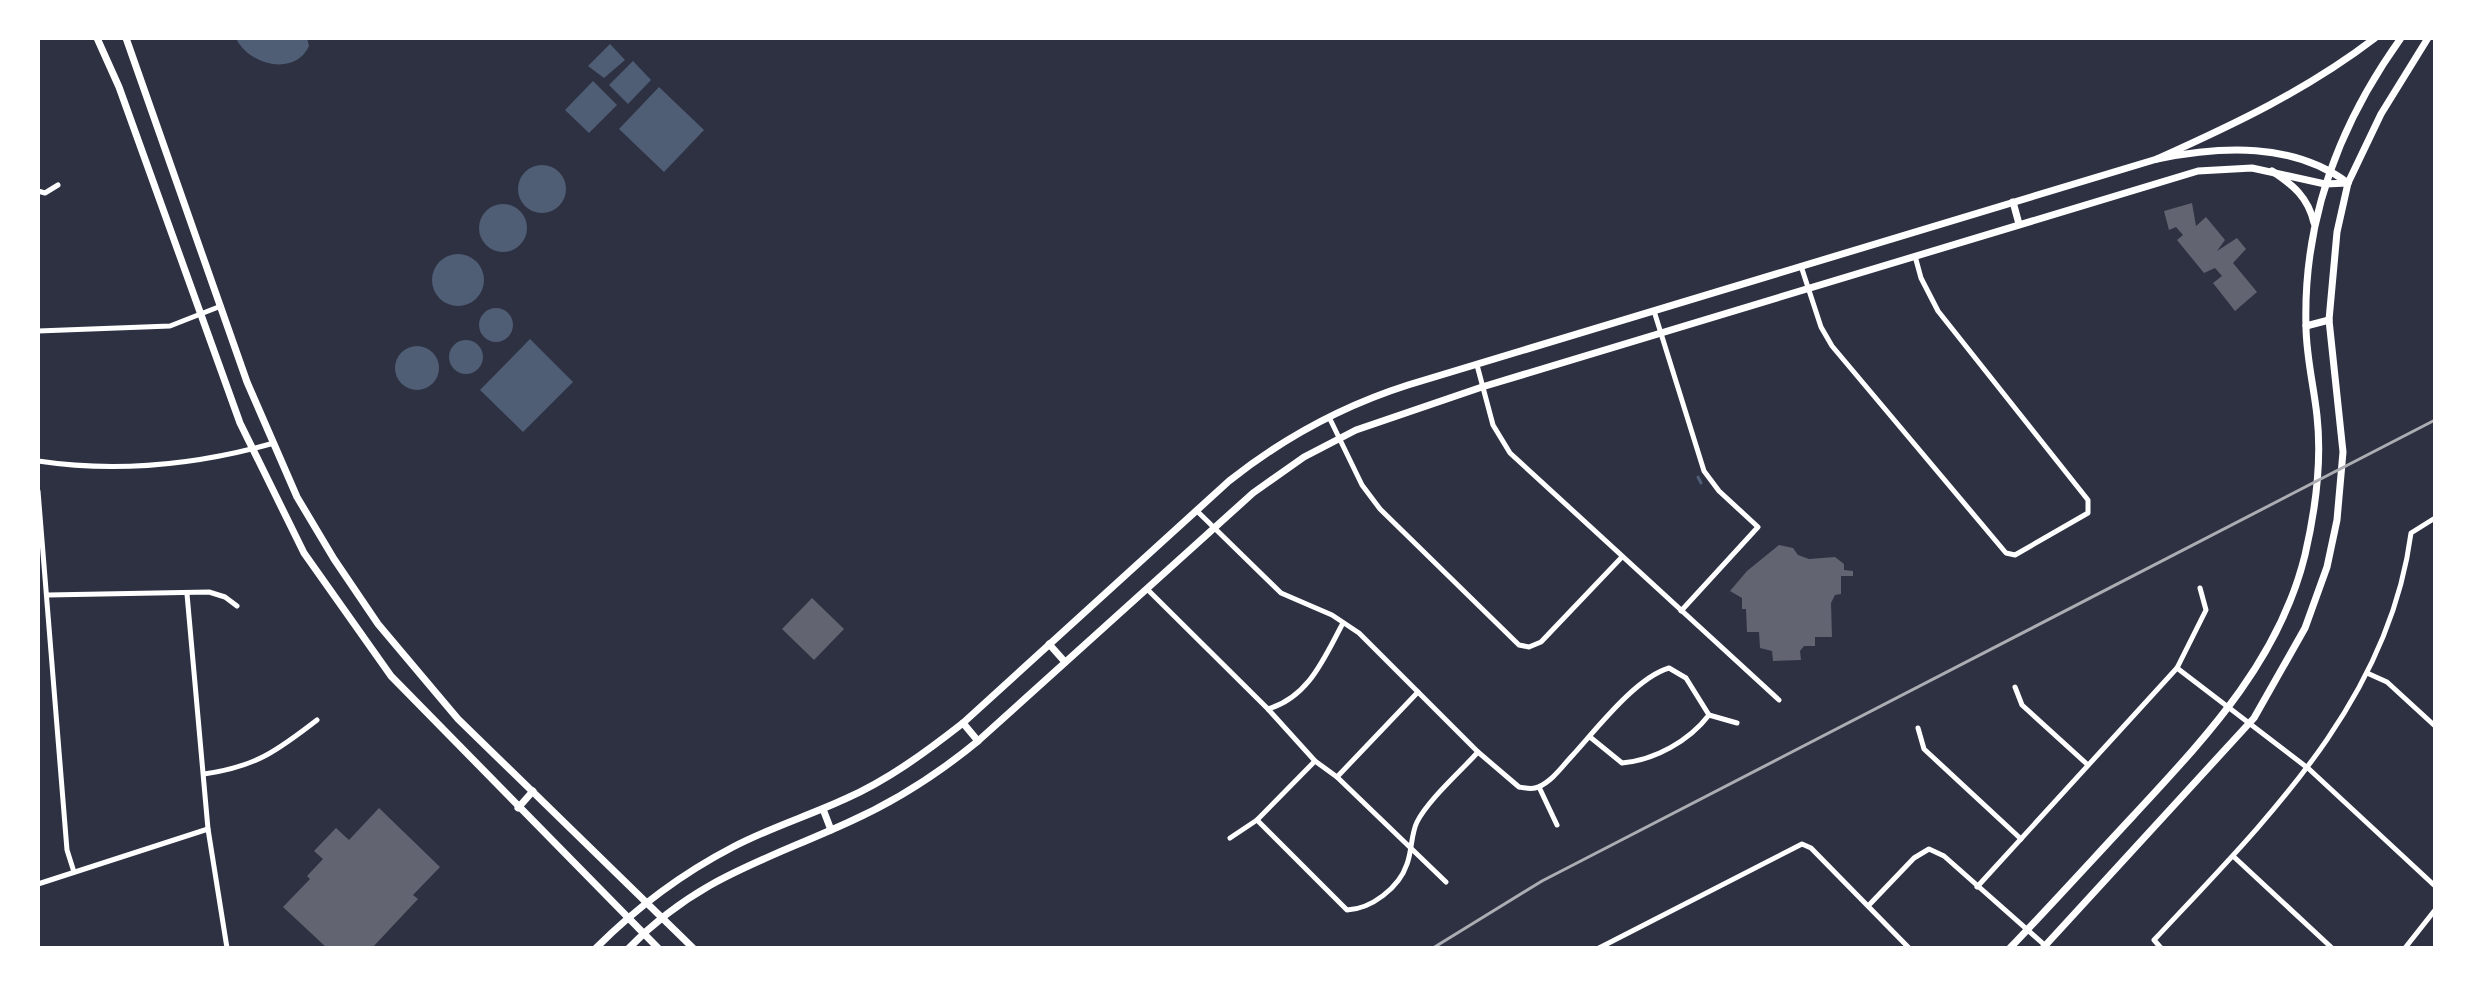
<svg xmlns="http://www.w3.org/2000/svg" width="2473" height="986" font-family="'Varela Round',sans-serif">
  <rect width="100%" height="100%" fill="#2d3142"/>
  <g fill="#4f5d75">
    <path d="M 236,38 L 307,38 L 309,46 C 295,77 248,65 236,38 Z"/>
    <path d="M 610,44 L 625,60 L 604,78 L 588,66 Z"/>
    <path d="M 633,61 L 651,80 L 628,104 L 609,85 Z"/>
    <path d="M 593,81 L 617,105 L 589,133 L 565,110 Z"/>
    <path d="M 659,87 L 704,130 L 664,172 L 619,129 Z"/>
    <circle cx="542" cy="189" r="24"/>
    <circle cx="503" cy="228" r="24"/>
    <circle cx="458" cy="280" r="26"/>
    <circle cx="496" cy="325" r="17"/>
    <path d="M 530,339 L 573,382 L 523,432 L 480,390 Z"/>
    <circle cx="466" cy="357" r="17"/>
    <circle cx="417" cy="368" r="22"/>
  </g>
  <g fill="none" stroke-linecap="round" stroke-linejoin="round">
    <path stroke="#4f5d75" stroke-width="3" d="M 1698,477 L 1701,483"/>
  </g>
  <g fill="#626471">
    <path d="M 2192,203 L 2196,226 L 2206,217 L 2225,240 L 2217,251 L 2237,238 L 2246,249 L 2233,263 L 2257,292 L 2235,311 L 2213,283 L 2222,276 L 2215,268 L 2204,273 L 2177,240 L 2183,235 L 2176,227 L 2169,230 L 2164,211 Z"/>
    <path d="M 1779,545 L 1793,548 L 1798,555 L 1809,559 L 1835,557 L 1844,564 L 1844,570 L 1853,571 L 1853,576 L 1841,576 L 1841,594 L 1835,595 L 1831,603 L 1832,637 L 1815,637 L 1815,646 L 1804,646 L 1800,651 L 1801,660 L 1773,661 L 1772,651 L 1760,648 L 1759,632 L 1747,632 L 1746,609 L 1742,609 L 1742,598 L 1730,591 L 1747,571 Z"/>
    <path d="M 812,598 L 844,629 L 814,660 L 782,629 Z"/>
    <path d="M 379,808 L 440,867 L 413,895 L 418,899 L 372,948 L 327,948 L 283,907 L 310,879 L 307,876 L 323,859 L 314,851 L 336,828 L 349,840 Z"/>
  </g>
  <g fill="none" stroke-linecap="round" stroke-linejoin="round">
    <g stroke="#fff" stroke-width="5">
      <path d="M 38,191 L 45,193 L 58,185"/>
      <path d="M 1801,266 L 1821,327 L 1832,346 L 2006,553 L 2015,555 L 2088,513 L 2088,500 L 1938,311 L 1921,278 L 1915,256"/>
      <path d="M 1654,311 L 1704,471 L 1719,491 L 1758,527 L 1681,611"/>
      <path d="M 38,331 L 170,326 L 221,306"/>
      <path d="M 1477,365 L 1493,425 L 1510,453 L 1779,700"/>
      <path d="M 1329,417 L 1362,485 L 1380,509 L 1519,645 L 1529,647 L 1541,642 L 1621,558"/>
      <path d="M 38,461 C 118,473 196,465 274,443"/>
      <path d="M 38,491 L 67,850 L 74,872"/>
      <path d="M 1197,511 L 1281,593 L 1332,615 L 1359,633 L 1478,752 L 1519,787 C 1525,788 1533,790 1538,787 C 1551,782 1562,767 1571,757 C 1595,731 1635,678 1669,668 L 1686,678 L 1709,715 C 1689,741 1655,760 1622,763 L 1590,737"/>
      <path d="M 1147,589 L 1268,709 L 1315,761 L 1337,777 L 1446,882"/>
      <path d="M 187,594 L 208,829 L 227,948"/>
      <path d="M 48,595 L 209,592 L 225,597 L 237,606"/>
      <path d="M 2177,668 L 2309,769 L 2435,886"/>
      <path d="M 2367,673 L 2387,682 L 2435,726"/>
      <path d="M 2015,687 L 2022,705 L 2088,765"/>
      <path d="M 1268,709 C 1309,697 1324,658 1343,623"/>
      <path d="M 1709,715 L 1737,723"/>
      <path d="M 1918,728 L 1924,749 L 2021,839"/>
      <path d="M 204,774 C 255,767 277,751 317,720"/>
      <path d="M 1337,777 L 1418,692"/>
      <path d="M 1539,787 L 1557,825"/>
      <path d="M 1257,820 L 1347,910 C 1371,909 1399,888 1407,864 C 1412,851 1411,834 1417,822 C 1428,800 1461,771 1478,752"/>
      <path d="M 1230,838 L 1257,820 L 1315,761"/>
      <path d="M 2233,856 L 2332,948"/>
      <path d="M 38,884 L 208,829"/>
      <path d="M 1977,887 L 2177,668 L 2206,610 L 2200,588"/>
      <path d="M 1870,904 L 1914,858 L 1929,849 L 1944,856 L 2048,948"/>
      <path d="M 1599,948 L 1802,844 L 1811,848 L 1909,948"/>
      <path d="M 2161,948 L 2154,940 C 2265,821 2389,702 2411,533 L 2435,518"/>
      <path d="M 2405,948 L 2435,910"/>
    </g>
    <g stroke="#fff" stroke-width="7">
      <path d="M 97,38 L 119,87 L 240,423 L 304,553 L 391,676 L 658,948"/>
      <path d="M 126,38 L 247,382 L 297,497 L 334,559 L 378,624 L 458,719 L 693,948"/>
      <path d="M 2013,202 L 2019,224"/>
      <path d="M 1049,644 L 1065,662"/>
      <path d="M 963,723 L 978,741"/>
      <path d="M 518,808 L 533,791"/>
      <path d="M 823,809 L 831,830"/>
      <path d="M 596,948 C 637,907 681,874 733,847 C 769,828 808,816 845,799 C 888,780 926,752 963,723 L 1229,481 C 1282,439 1342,406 1408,385 L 2157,159 C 2221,146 2293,142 2348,183"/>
      <path d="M 629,948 C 697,878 764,861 849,822 C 896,801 938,774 978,741 L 1253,493 L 1304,457 L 1356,430 L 1482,387 L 2198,171 L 2252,168 L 2325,184 L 2348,183"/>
    </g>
    <g stroke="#fff" stroke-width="7">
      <path d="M 2157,159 C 2235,124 2307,90 2375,38"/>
      <path d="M 2272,171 C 2293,185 2308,197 2314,223"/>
      <path d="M 2306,326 L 2329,320"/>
      <path d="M 2010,948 C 2052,904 2093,859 2134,815 C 2206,737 2279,661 2305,555 C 2315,512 2322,461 2317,416 C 2314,387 2306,356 2306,326 C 2303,220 2340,123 2401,38"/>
      <path d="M 2043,948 L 2254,718 L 2305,628 L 2327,567 L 2337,520 L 2343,452 L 2329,320 L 2337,232 L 2348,183 L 2381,114 L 2428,38"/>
    </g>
    <path stroke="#abadb3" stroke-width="3" d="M 1433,948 L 1542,881 L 2435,420"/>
  </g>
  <rect width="2473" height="986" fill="none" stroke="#ffffff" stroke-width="80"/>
</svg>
